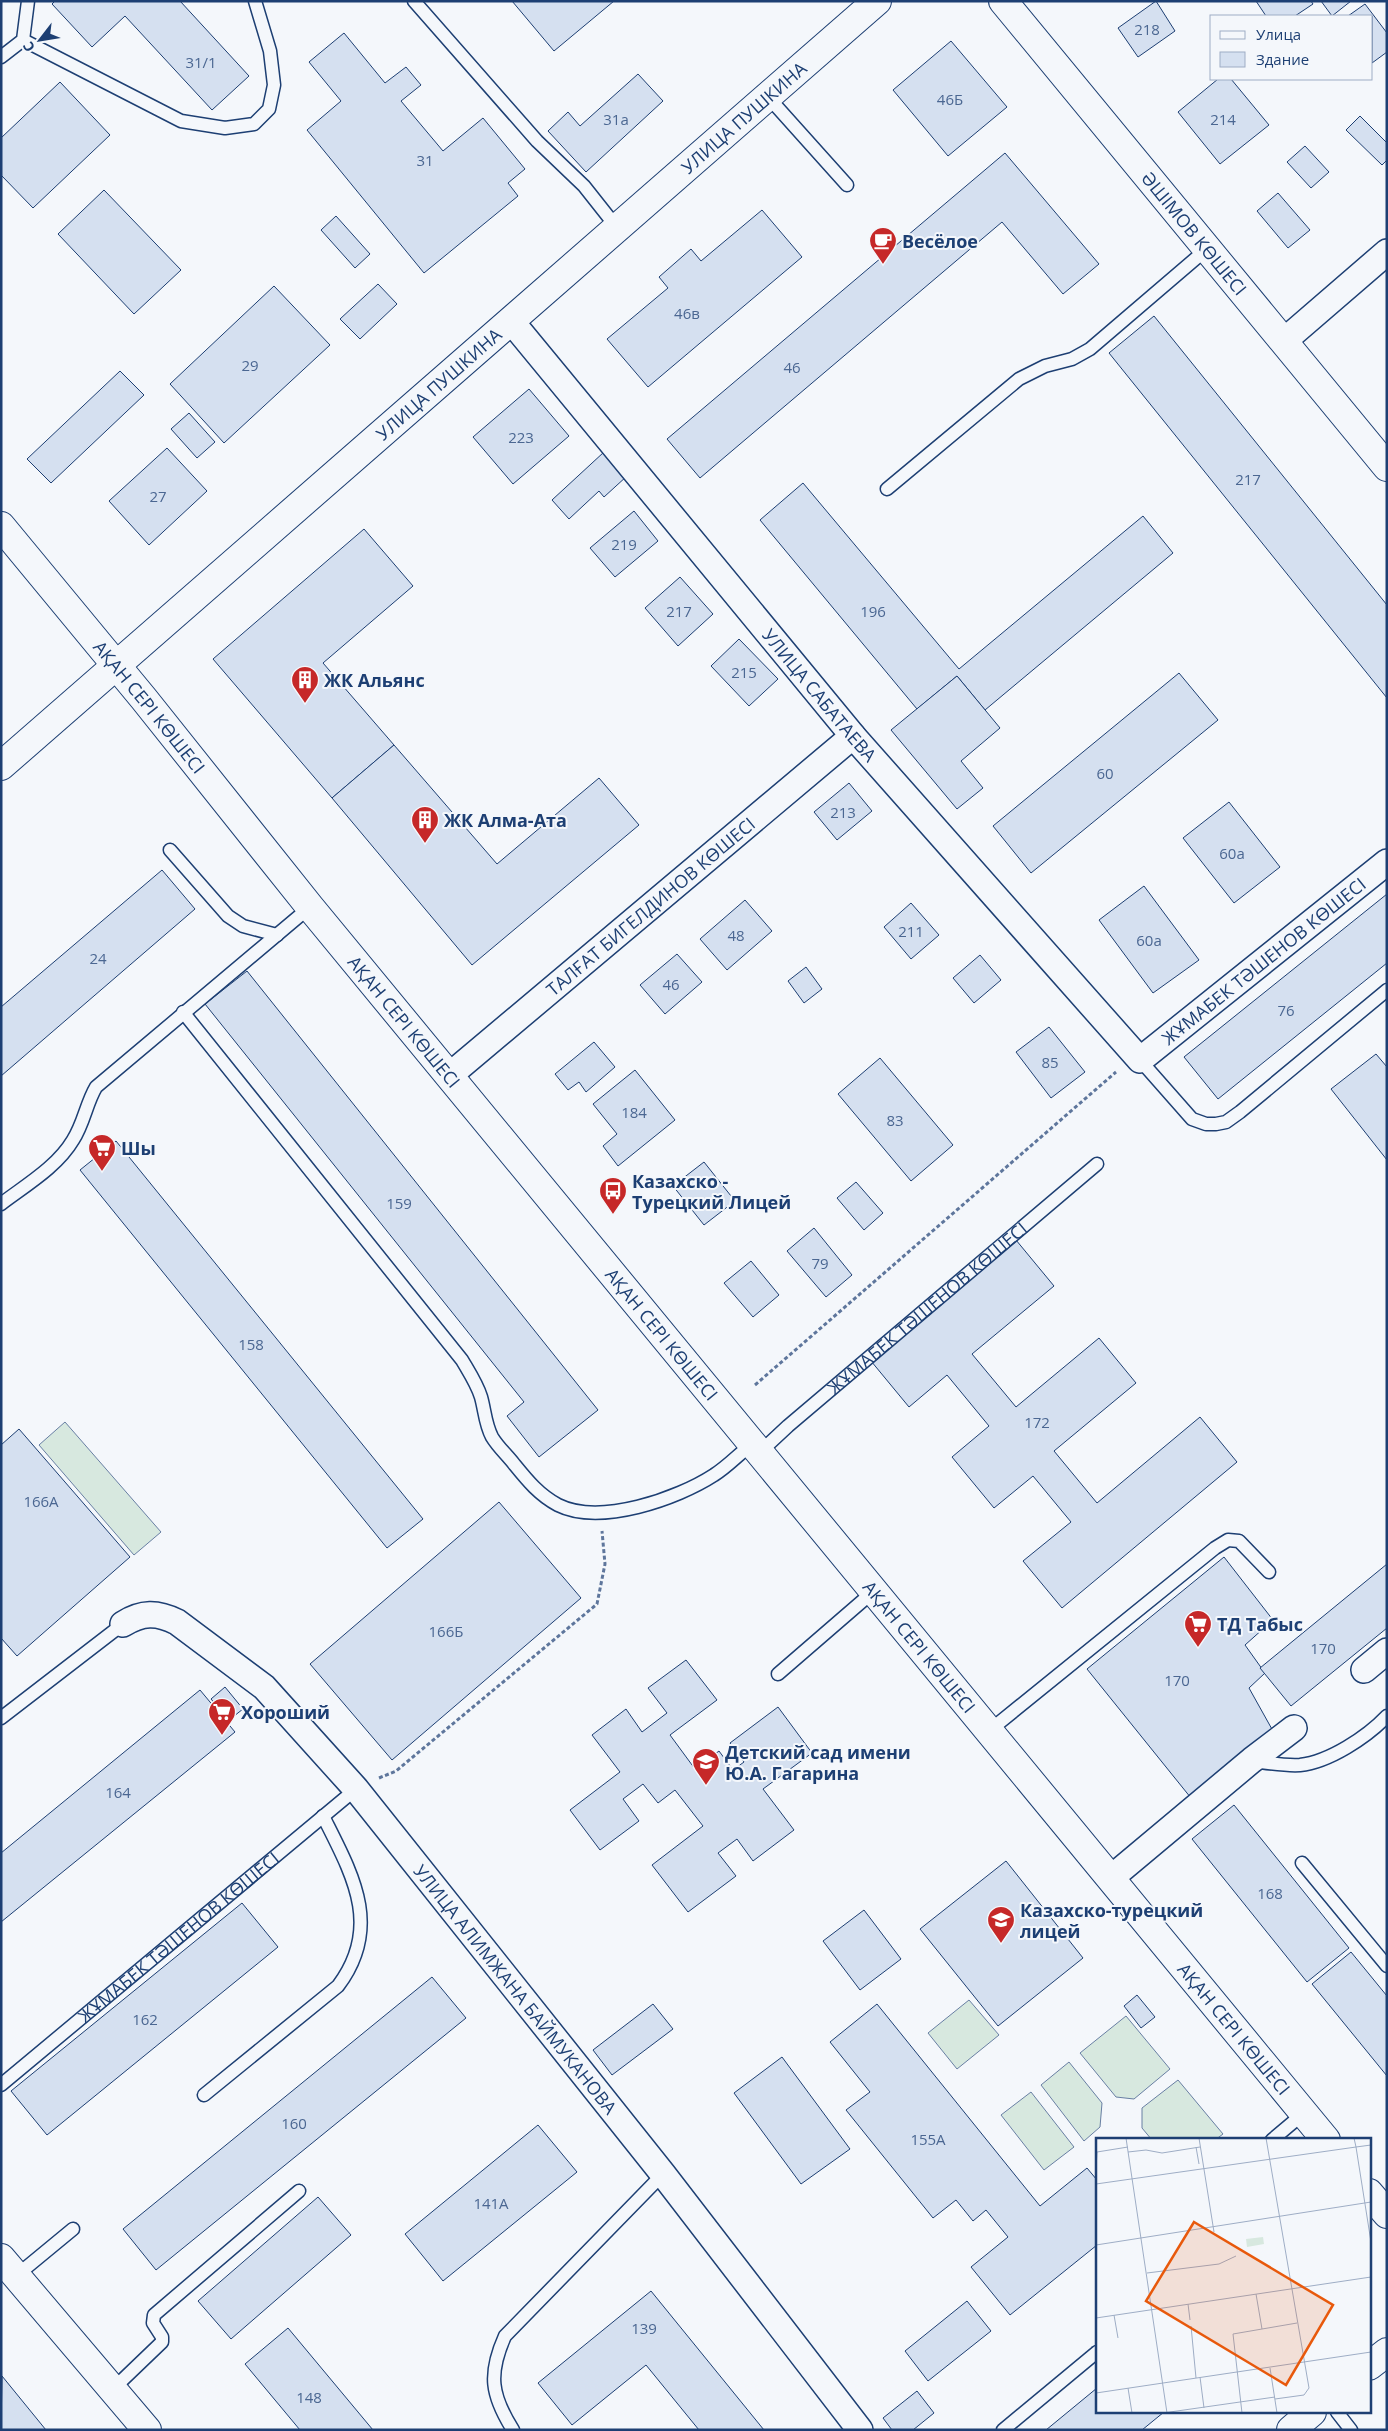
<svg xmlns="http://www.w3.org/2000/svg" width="1388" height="2431" font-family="'Open Sans',sans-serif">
  <rect width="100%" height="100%" fill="#f4f7fb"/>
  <g fill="#d7e8df" stroke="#687fa3">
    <path d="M 65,1422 L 161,1532 L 134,1555 L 39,1445 Z"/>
    <path d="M 969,2000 L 999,2035 L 957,2069 L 928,2033 Z"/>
    <path d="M 1126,2016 L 1170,2069 L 1134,2099 L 1116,2097 L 1080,2053 Z"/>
    <path d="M 1069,2062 L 1102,2103 L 1100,2127 L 1084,2141 L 1041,2085 Z"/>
    <path d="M 1178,2080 L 1223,2134 L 1215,2140 L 1152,2140 L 1142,2128 L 1142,2108 Z"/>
    <path d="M 1031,2092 L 1074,2147 L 1044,2170 L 1001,2115 Z"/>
  </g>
  <g fill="#d5e0f0" stroke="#1d3f73">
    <path d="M 55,1 L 180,1 L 249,76 L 212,110 L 125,16 L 92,47 L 52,4 Z"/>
    <path d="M 512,1 L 614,1 L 554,51 Z"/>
    <path d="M 1156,1 L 1175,31 L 1138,57 L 1118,28 Z"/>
    <path d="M 1256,1 L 1311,1 L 1313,4 L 1295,16 L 1266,16 Z"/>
    <path d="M 1321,1 L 1351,1 L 1332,16 Z"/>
    <path d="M 1365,4 L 1387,33 L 1387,52 L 1372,63 L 1372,16 L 1348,16 Z"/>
    <path d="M 344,33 L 385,83 L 406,67 L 421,85 L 401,101 L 443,151 L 483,118 L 525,169 L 508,183 L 518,196 L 424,273 L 307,130 L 341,101 L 309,62 Z"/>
    <path d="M 951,41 L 1007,107 L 948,156 L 893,90 Z"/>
    <path d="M 638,74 L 663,101 L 586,172 L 548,131 L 568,112 L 580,126 Z"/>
    <path d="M 1218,79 L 1231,79 L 1269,125 L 1220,164 L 1178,112 Z"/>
    <path d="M 60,82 L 110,135 L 33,208 L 1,175 L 1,138 Z"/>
    <path d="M 1360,116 L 1387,143 L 1387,160 L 1382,165 L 1346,130 Z"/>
    <path d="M 1305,146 L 1329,172 L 1311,188 L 1287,162 Z"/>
    <path d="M 1005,153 L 1099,264 L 1063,294 L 1002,222 L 700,478 L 667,439 Z"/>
    <path d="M 104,190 L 181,270 L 134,314 L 58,234 Z"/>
    <path d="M 1278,193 L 1310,230 L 1288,248 L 1257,211 Z"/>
    <path d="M 762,210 L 802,257 L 648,387 L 607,339 L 668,288 L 659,277 L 691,249 L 701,261 Z"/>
    <path d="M 336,216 L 370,254 L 355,268 L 321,230 Z"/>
    <path d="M 378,284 L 397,304 L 360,339 L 340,319 Z"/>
    <path d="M 274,286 L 330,345 L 224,443 L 170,384 Z"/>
    <path d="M 1154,316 L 1387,605 L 1387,698 L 1109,353 Z"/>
    <path d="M 120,371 L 144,395 L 51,483 L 27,459 Z"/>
    <path d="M 529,389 L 569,436 L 513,484 L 473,437 Z"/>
    <path d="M 189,413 L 215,442 L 197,458 L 171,429 Z"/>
    <path d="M 167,448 L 207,491 L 149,545 L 109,501 Z"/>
    <path d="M 604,452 L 627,476 L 604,497 L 599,491 L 569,519 L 552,500 Z"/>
    <path d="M 803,483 L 959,669 L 1143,516 L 1173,553 L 985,710 L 957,676 L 917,709 L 760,520 Z"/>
    <path d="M 634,511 L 658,541 L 615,577 L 590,548 Z"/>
    <path d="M 364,529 L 413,586 L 323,663 L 394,745 L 332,798 L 213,659 Z"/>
    <path d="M 680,577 L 713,614 L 678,646 L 645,608 Z"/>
    <path d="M 739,639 L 778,679 L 749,706 L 711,666 Z"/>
    <path d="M 1179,673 L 1218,720 L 1031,873 L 993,826 Z"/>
    <path d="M 957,676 L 1000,728 L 961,761 L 983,788 L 957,809 L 891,730 Z"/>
    <path d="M 394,745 L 497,864 L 599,778 L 639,825 L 472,965 L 332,798 Z"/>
    <path d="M 849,783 L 872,811 L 837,840 L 814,812 Z"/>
    <path d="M 1229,802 L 1280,867 L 1234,903 L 1183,838 Z"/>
    <path d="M 162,870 L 195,909 L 1,1076 L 1,1007 Z"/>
    <path d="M 1144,886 L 1199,960 L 1153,993 L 1099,920 Z"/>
    <path d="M 1387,894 L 1387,963 L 1218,1099 L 1184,1057 Z"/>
    <path d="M 745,900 L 772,931 L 727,970 L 700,939 Z"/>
    <path d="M 911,903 L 939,935 L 911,959 L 884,927 Z"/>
    <path d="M 677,954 L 702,982 L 665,1014 L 640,985 Z"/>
    <path d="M 980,955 L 1001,980 L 974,1003 L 953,978 Z"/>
    <path d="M 806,967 L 822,989 L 804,1003 L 788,981 Z"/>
    <path d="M 247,971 L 598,1410 L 539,1457 L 507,1416 L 524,1402 L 205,1004 Z"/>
    <path d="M 1049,1027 L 1085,1072 L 1051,1098 L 1016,1052 Z"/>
    <path d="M 594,1042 L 615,1067 L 586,1092 L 579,1082 L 568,1090 L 555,1074 Z"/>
    <path d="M 1376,1054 L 1387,1067 L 1387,1160 L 1331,1089 Z"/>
    <path d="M 880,1058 L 953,1145 L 911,1181 L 838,1094 Z"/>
    <path d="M 635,1070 L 675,1120 L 618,1166 L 603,1146 L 617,1134 L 593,1104 Z"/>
    <path d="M 116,1141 L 423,1519 L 387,1548 L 80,1170 Z"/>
    <path d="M 704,1162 L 735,1201 L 704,1225 L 673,1186 Z"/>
    <path d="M 856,1182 L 883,1213 L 864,1230 L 837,1198 Z"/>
    <path d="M 814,1228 L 852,1275 L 826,1297 L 787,1251 Z"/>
    <path d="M 1016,1240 L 1054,1286 L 972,1354 L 1016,1407 L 1099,1338 L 1136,1383 L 1054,1451 L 1097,1503 L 1200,1417 L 1237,1462 L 1062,1608 L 1023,1561 L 1071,1522 L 1033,1476 L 994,1508 L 952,1457 L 989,1426 L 947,1375 L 909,1407 L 871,1361 Z"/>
    <path d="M 751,1261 L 779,1295 L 753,1317 L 724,1283 Z"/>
    <path d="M 19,1429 L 130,1557 L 17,1656 L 1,1638 L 1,1445 Z"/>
    <path d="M 499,1502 L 581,1598 L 392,1760 L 310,1664 Z"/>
    <path d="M 1224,1557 L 1273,1620 L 1245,1645 L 1265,1673 L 1249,1688 L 1273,1731 L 1191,1798 L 1087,1669 Z"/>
    <path d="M 1387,1564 L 1387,1628 L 1291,1706 L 1260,1668 Z"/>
    <path d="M 686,1660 L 717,1700 L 670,1735 L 695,1769 L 719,1751 L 733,1770 L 744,1762 L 730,1743 L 778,1707 L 812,1753 L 763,1789 L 794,1830 L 753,1861 L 737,1839 L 718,1853 L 736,1876 L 688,1912 L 652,1865 L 703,1826 L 675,1790 L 658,1803 L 643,1784 L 623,1799 L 639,1821 L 600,1850 L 570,1810 L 620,1772 L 592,1735 L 626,1709 L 642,1732 L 667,1713 L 648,1688 Z"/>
    <path d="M 225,1687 L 243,1709 L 229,1720 L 211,1699 Z"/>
    <path d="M 200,1690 L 235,1732 L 1,1922 L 1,1853 Z"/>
    <path d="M 1234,1805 L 1349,1948 L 1307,1982 L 1192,1839 Z"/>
    <path d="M 1006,1861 L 1083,1958 L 998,2026 L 920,1929 Z"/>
    <path d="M 242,1903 L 278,1947 L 47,2135 L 11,2091 Z"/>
    <path d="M 864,1910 L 901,1959 L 860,1990 L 823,1941 Z"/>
    <path d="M 1351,1952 L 1387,1996 L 1387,2076 L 1312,1984 Z"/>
    <path d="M 432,1977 L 466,2018 L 156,2270 L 123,2229 Z"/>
    <path d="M 1137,1995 L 1155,2017 L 1141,2028 L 1124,2006 Z"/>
    <path d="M 653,2004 L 673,2029 L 612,2075 L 593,2050 Z"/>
    <path d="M 877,2004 L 1040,2206 L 1087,2168 L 1097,2180 L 1097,2245 L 1010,2315 L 971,2267 L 1008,2237 L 986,2210 L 973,2221 L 956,2200 L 933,2218 L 846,2110 L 870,2092 L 830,2042 Z"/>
    <path d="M 782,2057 L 850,2149 L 801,2184 L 734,2093 Z"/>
    <path d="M 538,2125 L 577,2172 L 443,2281 L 405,2234 Z"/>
    <path d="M 318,2197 L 351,2235 L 231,2339 L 198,2301 Z"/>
    <path d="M 651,2291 L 764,2430 L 699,2430 L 646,2365 L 572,2425 L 538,2383 Z"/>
    <path d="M 967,2301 L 991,2331 L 928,2381 L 905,2351 Z"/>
    <path d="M 288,2328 L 373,2430 L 300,2430 L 245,2364 Z"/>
    <path d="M 2,2376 L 46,2430 L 1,2430 Z"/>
    <path d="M 1097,2388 L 1097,2412 L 1164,2412 L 1142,2430 L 1046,2430 Z"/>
    <path d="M 917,2391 L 934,2413 L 913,2430 L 892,2430 L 883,2418 Z"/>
  </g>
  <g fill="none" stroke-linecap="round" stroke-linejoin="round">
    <defs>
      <g id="lane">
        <path d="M 414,1 L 537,141 L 584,186 L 618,229"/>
        <path d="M 23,40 L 181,121 L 225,128 L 254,124 L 269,109 L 274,85 L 270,51 L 255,1"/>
        <path d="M 1,57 L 23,40 L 28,1"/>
        <path d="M 769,98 L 847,185"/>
        <path d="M 887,489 L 1019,379 L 1045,366 L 1072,359 L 1090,349 L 1208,248"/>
        <path d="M 170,850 L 228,916 L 243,926 L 277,935"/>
        <path d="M 183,1012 L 462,1360 C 469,1372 477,1384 481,1397 C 485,1411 485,1424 492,1437 C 498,1447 507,1455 514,1464 C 527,1480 539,1495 558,1505 C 600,1526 677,1499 714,1475 C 727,1467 739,1454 752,1444"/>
        <path d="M 1140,1060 L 1192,1119 L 1206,1124 L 1216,1124 L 1226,1122 L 1240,1112 L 1387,990"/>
        <path d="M 1,1204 C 26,1185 57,1167 73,1140 C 84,1123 86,1104 96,1087 L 310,907"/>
        <path id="s1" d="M 759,1453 L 788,1426 L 1097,1164"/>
        <path d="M 778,1674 L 874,1591"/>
        <path d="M 1,1718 L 123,1624"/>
        <path d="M 989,1731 L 1215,1548 L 1228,1540 L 1239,1541 L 1269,1572"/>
        <path d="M 1253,1761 C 1268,1763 1285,1766 1300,1765 C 1329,1762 1367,1737 1387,1716"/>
        <path d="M 1302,1863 L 1387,1966"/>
        <path id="s2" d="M 1,2085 L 356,1789"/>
        <path d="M 204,2095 L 338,1986 C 383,1926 352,1874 323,1816"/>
        <path d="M 1272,2140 L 1304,2113"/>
        <path d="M 16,2276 L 73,2229"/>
        <path d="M 113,2389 L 162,2342 L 162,2337 L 153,2323 L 154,2315 L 299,2191"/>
        <path d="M 1337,2412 L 1351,2430"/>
        <path d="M 513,2430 C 491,2395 488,2374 505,2336 L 663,2174"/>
        <path d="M 1003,2430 L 1097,2352"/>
      </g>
      <g id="street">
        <path id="s3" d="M 511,321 L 853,736 L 1140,1060 L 1387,862"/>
        <path d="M 1284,341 L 1387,252"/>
        <path id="s4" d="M 450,1075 L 853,736"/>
        <path id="s5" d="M 123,1624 C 142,1612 157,1612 177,1622 L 264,1687 L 356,1789 L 663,2174 L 860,2430"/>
        <path d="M 1364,1670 L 1387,1651"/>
        <path d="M 1111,1878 L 1252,1760 L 1294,1728"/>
      </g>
      <g id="secondary">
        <path id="s6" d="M 1003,1 L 1387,467"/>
        <path id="s7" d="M 1,526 L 144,699 L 310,907 L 1326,2140"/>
        <path id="s8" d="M 1,766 L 877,1"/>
        <path d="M 1369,2193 L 1387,2214"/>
        <path d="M 1,2258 L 147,2430"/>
        <path d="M 1369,2366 L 1387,2352"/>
        <path d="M 1291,2430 L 1312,2412"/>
      </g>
    </defs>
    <use href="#lane" stroke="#1d3f73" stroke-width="15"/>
    <use href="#street" stroke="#1d3f73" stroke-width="28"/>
    <use href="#secondary" stroke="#1d3f73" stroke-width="30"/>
    <g stroke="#5e769c" stroke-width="3" stroke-dasharray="4 2.5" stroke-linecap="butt">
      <path d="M 755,1385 L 1116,1072"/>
      <path d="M 379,1778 L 396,1771 L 597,1604 L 605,1564 L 602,1531"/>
    </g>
    <use href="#lane" stroke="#f4f7fb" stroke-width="12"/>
    <use href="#street" stroke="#f4f7fb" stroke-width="25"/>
    <use href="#secondary" stroke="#f4f7fb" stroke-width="28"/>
  </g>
  <defs>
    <symbol id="cafe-pin" viewBox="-11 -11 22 30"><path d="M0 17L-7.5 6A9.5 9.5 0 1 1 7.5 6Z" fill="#c62828" stroke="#f4f7fb"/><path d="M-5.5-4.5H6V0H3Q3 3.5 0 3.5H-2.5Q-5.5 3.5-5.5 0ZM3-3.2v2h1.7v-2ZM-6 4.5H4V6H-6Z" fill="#fff"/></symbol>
    <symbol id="building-pin" viewBox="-11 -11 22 30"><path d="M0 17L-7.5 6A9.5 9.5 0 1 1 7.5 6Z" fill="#c62828" stroke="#f4f7fb"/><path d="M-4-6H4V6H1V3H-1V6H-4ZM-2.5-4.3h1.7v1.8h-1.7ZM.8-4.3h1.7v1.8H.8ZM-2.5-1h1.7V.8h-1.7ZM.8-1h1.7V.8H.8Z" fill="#fff"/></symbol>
    <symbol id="supermarket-pin" viewBox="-11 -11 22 30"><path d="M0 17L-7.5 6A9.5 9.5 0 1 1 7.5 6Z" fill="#c62828" stroke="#f4f7fb"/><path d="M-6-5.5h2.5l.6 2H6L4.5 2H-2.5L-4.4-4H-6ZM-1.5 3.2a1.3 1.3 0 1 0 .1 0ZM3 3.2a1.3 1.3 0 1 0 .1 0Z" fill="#fff"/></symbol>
    <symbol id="bus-pin" viewBox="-11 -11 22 30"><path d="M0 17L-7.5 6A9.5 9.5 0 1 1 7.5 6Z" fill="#c62828" stroke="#f4f7fb"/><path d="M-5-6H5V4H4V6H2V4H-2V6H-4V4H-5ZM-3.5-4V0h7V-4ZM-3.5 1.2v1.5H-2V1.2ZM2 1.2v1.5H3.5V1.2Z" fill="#fff"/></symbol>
    <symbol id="school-pin" viewBox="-11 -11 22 30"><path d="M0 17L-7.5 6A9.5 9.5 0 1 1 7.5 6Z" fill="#c62828" stroke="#f4f7fb"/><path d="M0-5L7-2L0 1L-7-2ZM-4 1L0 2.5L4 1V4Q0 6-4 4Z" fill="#fff"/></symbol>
    <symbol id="university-pin" viewBox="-11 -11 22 30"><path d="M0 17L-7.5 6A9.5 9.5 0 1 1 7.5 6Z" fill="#c62828" stroke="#f4f7fb"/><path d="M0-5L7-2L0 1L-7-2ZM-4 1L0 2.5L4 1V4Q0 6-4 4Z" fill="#fff"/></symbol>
  </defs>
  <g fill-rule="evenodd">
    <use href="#cafe-pin" x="867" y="225" width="32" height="43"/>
    <use href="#building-pin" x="289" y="664" width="32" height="43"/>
    <use href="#building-pin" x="409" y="804" width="32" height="43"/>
    <use href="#supermarket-pin" x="86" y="1132" width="32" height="43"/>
    <use href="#bus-pin" x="597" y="1175" width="32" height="43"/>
    <use href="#supermarket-pin" x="1182" y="1608" width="32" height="43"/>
    <use href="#supermarket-pin" x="206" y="1696" width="32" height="43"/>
    <use href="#school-pin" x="690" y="1746" width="32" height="43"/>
    <use href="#university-pin" x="985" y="1904" width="32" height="43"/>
  </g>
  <g text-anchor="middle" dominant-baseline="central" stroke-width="4" stroke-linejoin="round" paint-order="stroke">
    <g font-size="15" fill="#4b6792">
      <text x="1147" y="29">218</text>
      <text x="201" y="62">31/1</text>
      <text x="950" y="99">46Б</text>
      <text x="616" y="119">31а</text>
      <text x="1223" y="119">214</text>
      <text x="425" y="160">31</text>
      <text x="687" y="313">46в</text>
      <text x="250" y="365">29</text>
      <text x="792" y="367">46</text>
      <text x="521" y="437">223</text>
      <text x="1248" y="479">217</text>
      <text x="158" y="496">27</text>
      <text x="624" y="544">219</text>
      <text x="679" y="611">217</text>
      <text x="873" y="611">196</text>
      <text x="744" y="672">215</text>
      <text x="1105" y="773">60</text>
      <text x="843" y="812">213</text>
      <text x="1232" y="853">60а</text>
      <text x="911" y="931">211</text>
      <text x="736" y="935">48</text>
      <text x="1149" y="940">60а</text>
      <text x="98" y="958">24</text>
      <text x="671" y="984">46</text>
      <text x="1286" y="1010">76</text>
      <text x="1050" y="1062">85</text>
      <text x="634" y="1112">184</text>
      <text x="895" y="1120">83</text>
      <text x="399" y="1203">159</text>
      <text x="820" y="1263">79</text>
      <text x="251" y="1344">158</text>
      <text x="1037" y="1422">172</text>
      <text x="41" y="1501">166А</text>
      <text x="446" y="1631">166Б</text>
      <text x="1323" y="1648">170</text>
      <text x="1177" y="1680">170</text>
      <text x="118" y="1792">164</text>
      <text x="1270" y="1893">168</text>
      <text x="145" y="2019">162</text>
      <text x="294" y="2123">160</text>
      <text x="928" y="2139">155А</text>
      <text x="491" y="2203">141А</text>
      <text x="644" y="2328">139</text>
      <text x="309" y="2397">148</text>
    </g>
    <g font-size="18" fill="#1d3f73" stroke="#f4f7fb">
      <text stroke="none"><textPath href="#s8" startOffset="986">УЛИЦА ПУШКИНА</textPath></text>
      <text stroke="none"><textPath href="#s6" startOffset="301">ӘШІМОВ КӨШЕСІ</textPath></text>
      <text stroke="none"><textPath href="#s8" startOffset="581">УЛИЦА ПУШКИНА</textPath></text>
      <text stroke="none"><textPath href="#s3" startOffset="485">УЛИЦА САБАТАЕВА</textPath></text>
      <text stroke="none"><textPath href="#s7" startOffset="234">АҚАН СЕРІ КӨШЕСІ</textPath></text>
      <text stroke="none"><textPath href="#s4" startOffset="262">ТАЛҒАТ БИГЕЛДИНОВ КӨШЕСІ</textPath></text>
      <text stroke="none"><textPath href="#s3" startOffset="1129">ЖҰМАБЕК ТӘШЕНОВ КӨШЕСІ</textPath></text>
      <text stroke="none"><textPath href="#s7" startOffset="639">АҚАН СЕРІ КӨШЕСІ</textPath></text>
      <text stroke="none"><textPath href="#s1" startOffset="222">ЖҰМАБЕК ТӘШЕНОВ КӨШЕСІ</textPath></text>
      <text stroke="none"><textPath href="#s7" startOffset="1044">АҚАН СЕРІ КӨШЕСІ</textPath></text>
      <text stroke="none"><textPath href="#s7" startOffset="1449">АҚАН СЕРІ КӨШЕСІ</textPath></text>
      <text stroke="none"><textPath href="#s2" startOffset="231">ЖҰМАБЕК ТӘШЕНОВ КӨШЕСІ</textPath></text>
      <text stroke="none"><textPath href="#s5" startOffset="559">УЛИЦА АЛИМЖАНА БАЙМУКАНОВА</textPath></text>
      <text stroke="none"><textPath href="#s7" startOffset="1944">АҚАН СЕРІ КӨШЕСІ</textPath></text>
    </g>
    <g font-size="18" font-weight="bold" fill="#1d3f73" stroke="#f4f7fb" text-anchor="start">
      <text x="902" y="241">Весёлое</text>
      <text x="324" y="680">ЖК Альянс</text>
      <text x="444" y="820">ЖК Алма-Ата</text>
      <text x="121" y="1148">Шы</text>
      <text x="632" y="1181">Казахско -<tspan x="632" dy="21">Турецкий Лицей</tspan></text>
      <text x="1217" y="1624">ТД Табыс</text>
      <text x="241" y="1712">Хороший</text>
      <text x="725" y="1752">Детский сад имени<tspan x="725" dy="21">Ю.А. Гагарина</tspan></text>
      <text x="1020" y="1910">Казахско-турецкий<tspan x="1020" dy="21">лицей</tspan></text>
    </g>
  </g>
  <g transform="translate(1096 2138)">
    <rect width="275" height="275" fill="#f4f7fb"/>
    <path d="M 167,99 L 168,106 L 151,109 L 150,101 Z" fill="#d7e8df"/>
    <path fill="none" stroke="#9eadc5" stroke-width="1" d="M 30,0 L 71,275M 103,0 L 118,94M 170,0 L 213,250 L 208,257 L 179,261M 258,0 L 260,9 L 275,7M 100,9 L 103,26M 32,14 L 50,12 L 66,15 L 104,9M 0,31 L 1,14 L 32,9M 0,46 L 260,9 L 275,104M 0,107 L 275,64M 51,135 L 123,126 L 140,118M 160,156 L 166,191M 92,166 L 94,182M 18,177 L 22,200M 0,180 L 275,139M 95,188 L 100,240M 174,230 L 181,275M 104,239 L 108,270M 32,250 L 36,275M 0,255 L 275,214M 67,275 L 179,259M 146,275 L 137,196 L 201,185"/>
    <path fill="#e8590c" fill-opacity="0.15" stroke="#e8590c" stroke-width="2.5" d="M 98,84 L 237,167 L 190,247 L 50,163 Z"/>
    <rect width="275" height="275" fill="none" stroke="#1d3f73" stroke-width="2.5"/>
  </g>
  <rect width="1388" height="2431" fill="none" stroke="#1d3f73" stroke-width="5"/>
  <rect x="1210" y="15" width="162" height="65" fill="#f4f7fb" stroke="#9eadc5"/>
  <rect x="1220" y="31" width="25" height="8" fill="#f4f7fb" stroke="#9eadc5"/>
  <text x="1256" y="40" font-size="15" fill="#1d3f73">Улица</text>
  <rect x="1220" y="52" width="25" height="15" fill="#d5e0f0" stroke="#9eadc5"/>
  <text x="1256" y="65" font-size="15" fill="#1d3f73">Здание</text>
  <g transform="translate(40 40) rotate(239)" stroke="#f4f7fb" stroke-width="4" paint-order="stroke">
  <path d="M0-4L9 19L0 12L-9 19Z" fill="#1d3f73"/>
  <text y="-8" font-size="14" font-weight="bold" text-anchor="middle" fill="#1d3f73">С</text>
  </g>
</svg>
